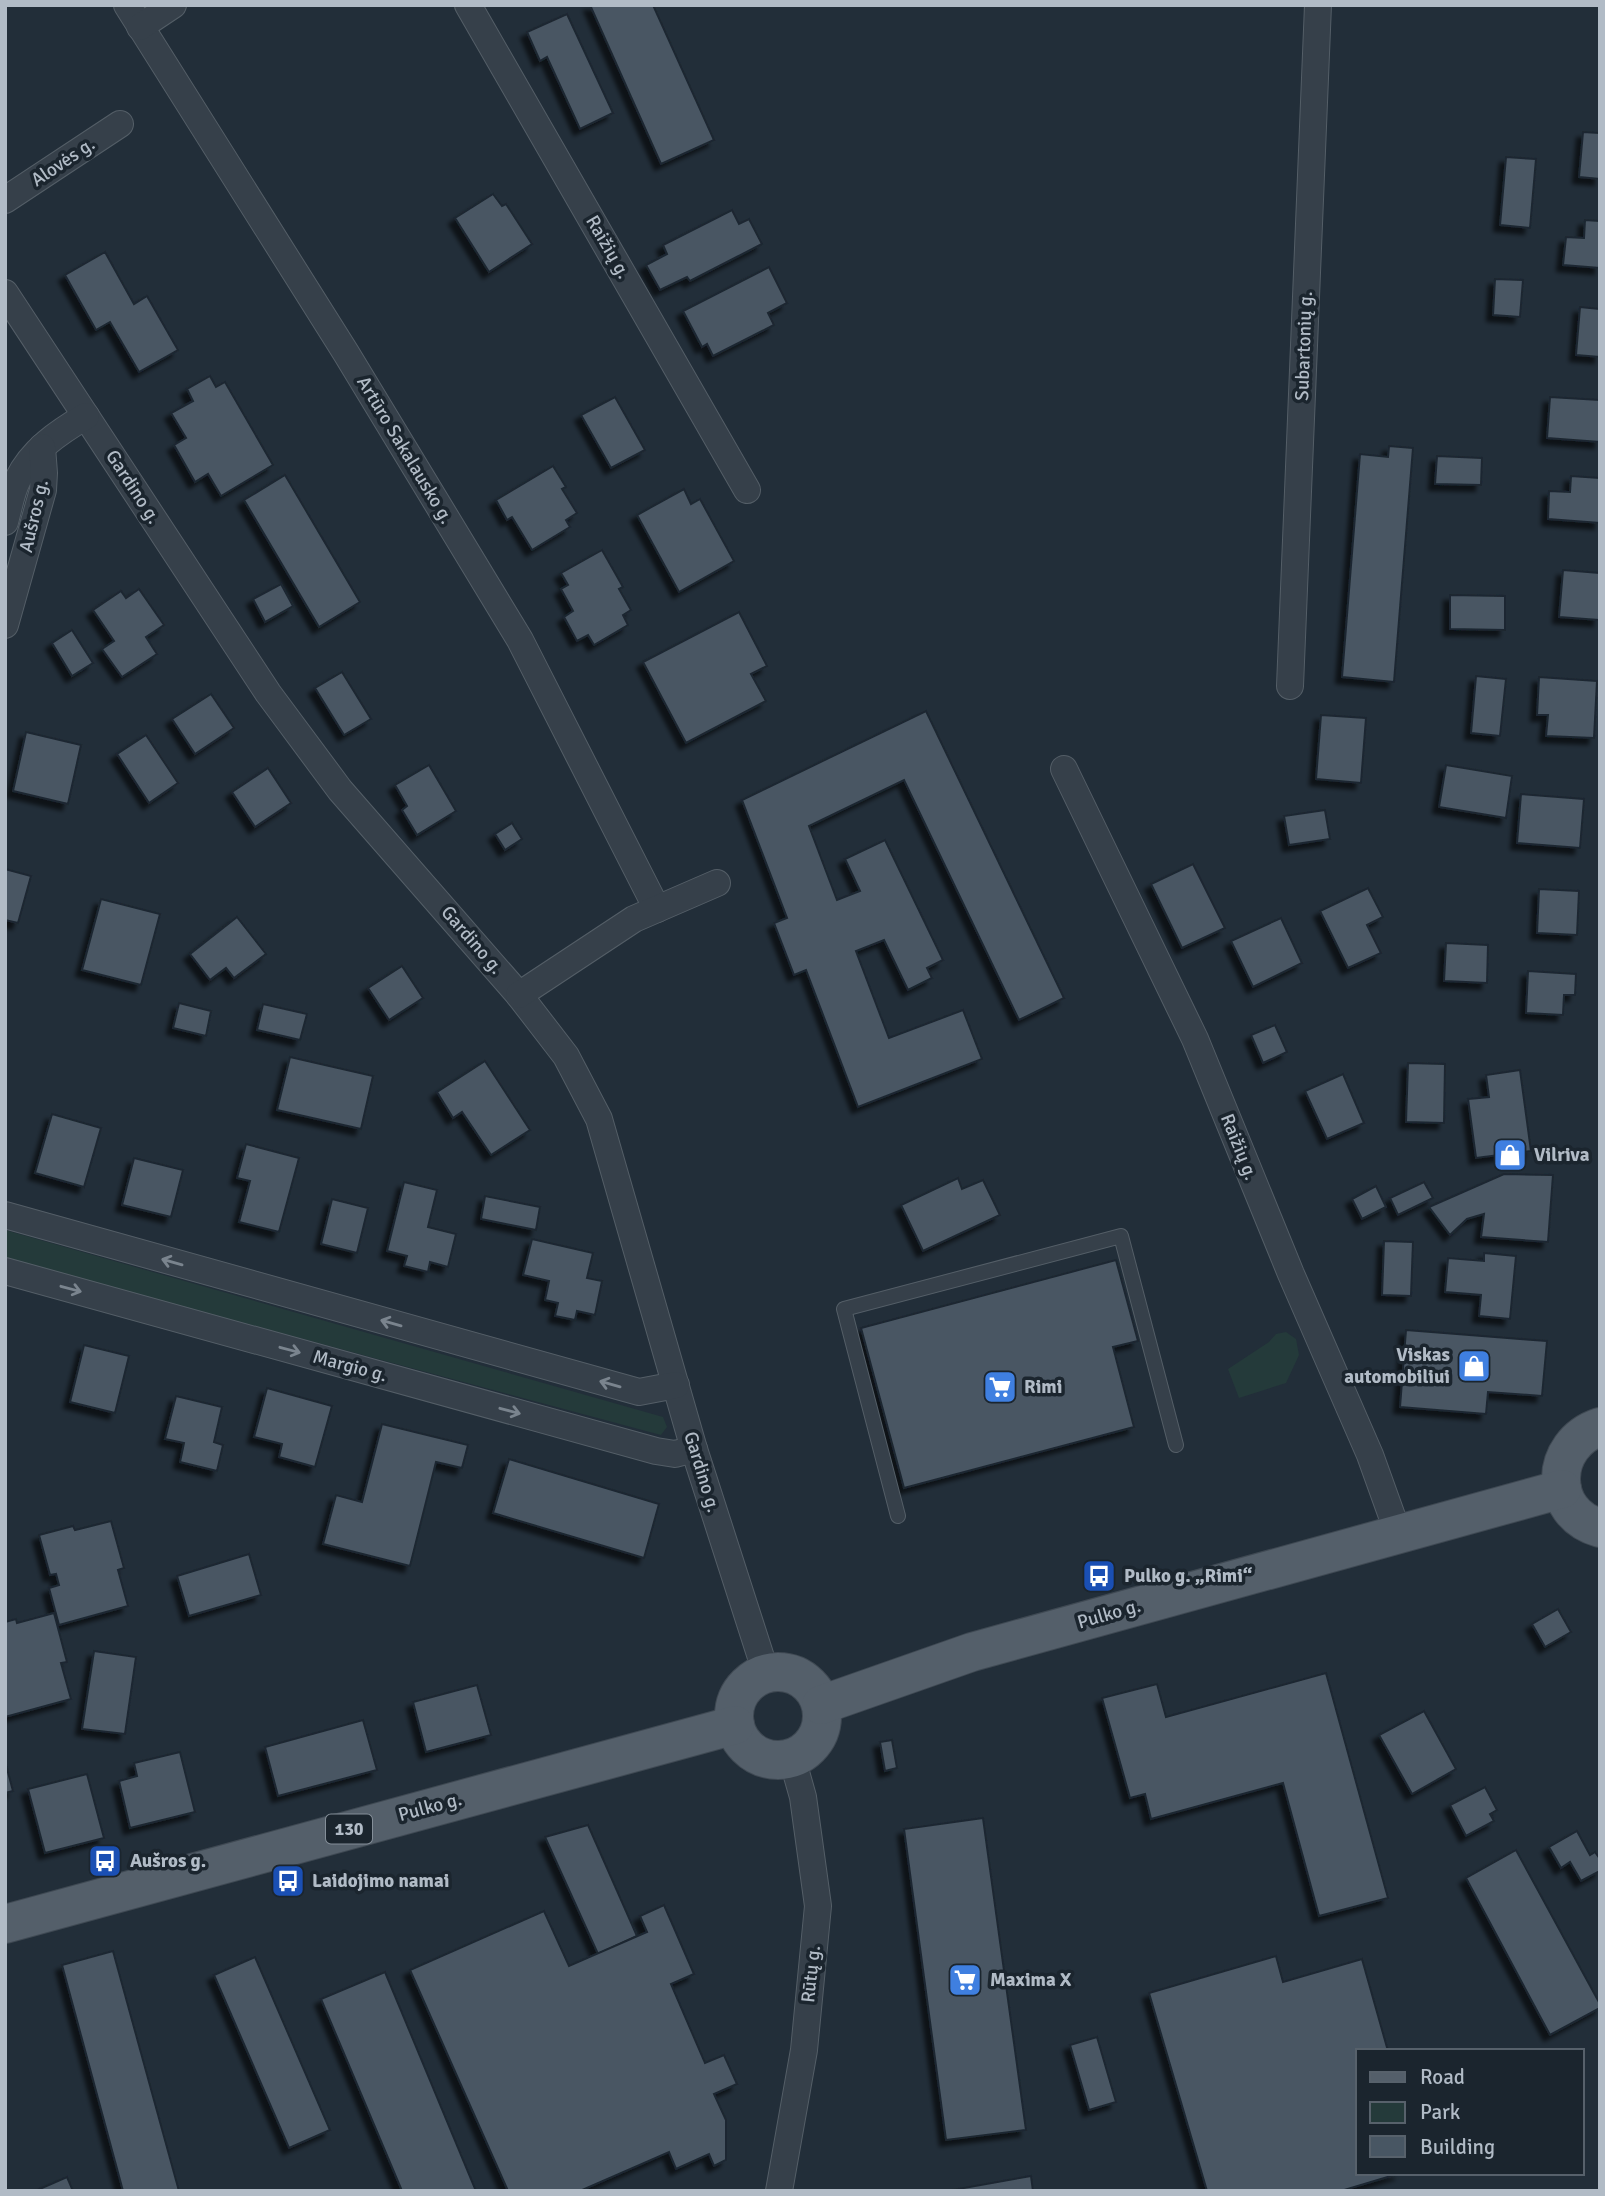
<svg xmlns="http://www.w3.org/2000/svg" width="1605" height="2196" font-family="Signika,sans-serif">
  <defs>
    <filter id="shadow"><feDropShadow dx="-6" dy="6" stdDeviation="2" flood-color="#0009"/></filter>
  </defs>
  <rect width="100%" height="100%" fill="#222e39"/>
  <g fill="#243a3a">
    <path d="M 5,1230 L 663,1417 L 667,1427 L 661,1435 L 5,1259 Z"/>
    <path d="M 1286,1332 L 1296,1339 L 1299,1355 L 1286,1383 L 1239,1398 L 1228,1369 L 1269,1342 L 1276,1334 Z"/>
  </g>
  <g fill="#485663" stroke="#1d2730" stroke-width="2" filter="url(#shadow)">
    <path d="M 590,5 L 653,5 L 714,140 L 661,164 Z"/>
    <path d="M 567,14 L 613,113 L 580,129 L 547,57 L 540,61 L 527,32 Z"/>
    <path d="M 1583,132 L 1600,133 L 1600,179 L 1579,177 Z"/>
    <path d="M 1506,157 L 1536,159 L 1530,228 L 1500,225 Z"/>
    <path d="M 493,194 L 502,206 L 506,204 L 532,244 L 489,272 L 455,218 Z"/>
    <path d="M 732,210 L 739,224 L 749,219 L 762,244 L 690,281 L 687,277 L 660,290 L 646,265 L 667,254 L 663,245 Z"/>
    <path d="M 1585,220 L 1600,221 L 1600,268 L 1563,265 L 1566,237 L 1584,238 Z"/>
    <path d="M 105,252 L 134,304 L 147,296 L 178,350 L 139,372 L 110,322 L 96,330 L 65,275 Z"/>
    <path d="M 769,267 L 787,303 L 768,313 L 774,325 L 713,356 L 707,344 L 702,347 L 683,311 Z"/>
    <path d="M 1495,279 L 1523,280 L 1520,317 L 1493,315 Z"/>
    <path d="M 1580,307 L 1600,309 L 1600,357 L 1576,355 Z"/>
    <path d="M 210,376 L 216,387 L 225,382 L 273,465 L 221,496 L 208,474 L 195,482 L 174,445 L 186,438 L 171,413 L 193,401 L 187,389 Z"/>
    <path d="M 615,397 L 645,450 L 611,468 L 581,415 Z"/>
    <path d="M 1550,397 L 1600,400 L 1600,442 L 1547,438 Z"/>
    <path d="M 1389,446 L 1413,448 L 1394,682 L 1342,677 L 1360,454 L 1388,457 Z"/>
    <path d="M 1437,456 L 1482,458 L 1481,485 L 1435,484 Z"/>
    <path d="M 553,466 L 566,487 L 562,489 L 577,513 L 566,520 L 570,527 L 532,550 L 512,517 L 507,520 L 496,500 Z"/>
    <path d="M 285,475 L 360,602 L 319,627 L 244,500 Z"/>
    <path d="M 1571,476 L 1600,478 L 1600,523 L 1548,519 L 1549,491 L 1570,492 Z"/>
    <path d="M 684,489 L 691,504 L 700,499 L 734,561 L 679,592 L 637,515 Z"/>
    <path d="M 602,550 L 623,587 L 619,589 L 631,610 L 623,615 L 628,625 L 594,645 L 588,635 L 577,641 L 564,617 L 573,611 L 561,589 L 568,585 L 561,573 Z"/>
    <path d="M 1563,570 L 1600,573 L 1599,620 L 1559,617 Z"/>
    <path d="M 281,584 L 293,606 L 265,622 L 253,599 Z"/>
    <path d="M 139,589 L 164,625 L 146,637 L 157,654 L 122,677 L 102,649 L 114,641 L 93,610 L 121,591 L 126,598 Z"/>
    <path d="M 1450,595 L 1505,596 L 1505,630 L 1450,629 Z"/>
    <path d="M 739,612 L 767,666 L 751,674 L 766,701 L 686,743 L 643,662 Z"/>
    <path d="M 72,630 L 93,663 L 72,676 L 52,643 Z"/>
    <path d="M 342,672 L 371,719 L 344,735 L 315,688 Z"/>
    <path d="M 1476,676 L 1506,679 L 1500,736 L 1471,733 Z"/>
    <path d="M 1539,677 L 1597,681 L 1594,738 L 1546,736 L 1548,715 L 1537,715 Z"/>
    <path d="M 211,694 L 234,728 L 195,754 L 172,719 Z"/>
    <path d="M 926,711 L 1064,998 L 1019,1020 L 904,780 L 809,826 L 837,900 L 860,891 L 845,859 L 885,840 L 943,960 L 927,968 L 932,978 L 908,990 L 884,940 L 856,951 L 889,1038 L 963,1010 L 982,1059 L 858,1107 L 806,970 L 794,975 L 774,923 L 787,918 L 742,800 Z"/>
    <path d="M 1321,715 L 1366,718 L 1361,783 L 1316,779 Z"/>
    <path d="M 26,732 L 81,745 L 68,804 L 13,791 Z"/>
    <path d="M 146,735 L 178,783 L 149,803 L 117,754 Z"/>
    <path d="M 429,765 L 456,811 L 417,835 L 402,810 L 407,806 L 395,785 Z"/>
    <path d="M 1446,765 L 1512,776 L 1506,818 L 1439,807 Z"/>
    <path d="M 268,768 L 291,803 L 255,827 L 232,792 Z"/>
    <path d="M 1521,794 L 1584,799 L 1580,848 L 1517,843 Z"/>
    <path d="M 1325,810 L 1330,839 L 1289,845 L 1284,816 Z"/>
    <path d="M 512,823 L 522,839 L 505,850 L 495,834 Z"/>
    <path d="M 1193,864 L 1225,928 L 1182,948 L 1151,884 Z"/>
    <path d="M 5,869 L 31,876 L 18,923 L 5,920 Z"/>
    <path d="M 1368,888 L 1383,917 L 1367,925 L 1381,953 L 1348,968 L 1320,911 Z"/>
    <path d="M 1539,889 L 1579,891 L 1577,935 L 1537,933 Z"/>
    <path d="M 101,899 L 160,914 L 141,985 L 82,970 Z"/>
    <path d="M 237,917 L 266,954 L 234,978 L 226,968 L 210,980 L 190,954 Z"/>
    <path d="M 1281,918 L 1302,963 L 1253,987 L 1231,941 Z"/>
    <path d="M 1446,943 L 1488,945 L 1487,983 L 1444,981 Z"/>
    <path d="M 402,966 L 423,998 L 389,1020 L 368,988 Z"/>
    <path d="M 1528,971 L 1576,974 L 1575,995 L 1564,995 L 1563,1015 L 1526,1013 Z"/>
    <path d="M 179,1003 L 211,1011 L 206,1036 L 173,1028 Z"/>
    <path d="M 263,1004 L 307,1014 L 300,1040 L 257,1030 Z"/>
    <path d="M 1275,1025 L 1287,1052 L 1263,1063 L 1251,1035 Z"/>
    <path d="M 290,1057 L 373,1076 L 361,1129 L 277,1110 Z"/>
    <path d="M 485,1061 L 530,1130 L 491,1155 L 462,1112 L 453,1118 L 437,1092 Z"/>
    <path d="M 1408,1063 L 1445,1064 L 1444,1123 L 1406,1122 Z"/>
    <path d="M 1520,1070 L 1531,1151 L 1476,1158 L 1468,1099 L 1489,1097 L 1486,1075 Z"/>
    <path d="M 1343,1074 L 1364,1123 L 1327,1139 L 1305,1091 Z"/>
    <path d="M 52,1114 L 101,1128 L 84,1187 L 35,1173 Z"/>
    <path d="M 246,1144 L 299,1158 L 279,1232 L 239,1222 L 250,1181 L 237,1178 Z"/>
    <path d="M 134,1158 L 183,1170 L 171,1217 L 122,1205 Z"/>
    <path d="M 1504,1174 L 1553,1175 L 1548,1242 L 1481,1237 L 1484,1214 L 1467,1219 L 1450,1235 L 1429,1207 Z"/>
    <path d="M 958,1178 L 962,1189 L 983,1180 L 1000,1215 L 923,1251 L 901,1205 Z"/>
    <path d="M 404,1182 L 437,1190 L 428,1227 L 456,1234 L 448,1267 L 430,1262 L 428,1272 L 404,1266 L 407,1256 L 387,1251 Z"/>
    <path d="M 1424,1182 L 1433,1198 L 1398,1215 L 1390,1198 Z"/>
    <path d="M 1376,1186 L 1386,1207 L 1362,1219 L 1352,1199 Z"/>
    <path d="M 485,1196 L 540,1207 L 536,1230 L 481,1219 Z"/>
    <path d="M 332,1199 L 368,1208 L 357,1253 L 321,1244 Z"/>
    <path d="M 532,1239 L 593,1253 L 587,1278 L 602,1281 L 595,1315 L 577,1311 L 575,1320 L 555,1316 L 558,1303 L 545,1300 L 549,1281 L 523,1275 Z"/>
    <path d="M 1384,1241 L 1413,1242 L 1411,1296 L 1382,1295 Z"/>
    <path d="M 1484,1253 L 1516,1256 L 1510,1319 L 1479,1316 L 1481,1295 L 1445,1292 L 1448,1258 L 1484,1261 Z"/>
    <path d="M 1116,1260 L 1138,1341 L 1113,1347 L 1134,1427 L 904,1488 L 861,1328 Z"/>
    <path d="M 1406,1330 L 1547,1341 L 1542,1396 L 1488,1392 L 1486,1414 L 1400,1407 Z"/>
    <path d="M 84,1345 L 129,1356 L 115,1413 L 70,1402 Z"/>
    <path d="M 267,1388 L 332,1406 L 315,1467 L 279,1457 L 282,1444 L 254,1437 Z"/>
    <path d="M 176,1396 L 222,1407 L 214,1442 L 223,1445 L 217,1471 L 180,1462 L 184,1443 L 165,1439 Z"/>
    <path d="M 382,1424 L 468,1445 L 462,1468 L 436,1462 L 410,1566 L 323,1544 L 336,1495 L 362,1502 Z"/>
    <path d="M 509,1459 L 659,1504 L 644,1558 L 493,1513 Z"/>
    <path d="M 111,1521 L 124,1568 L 118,1570 L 128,1606 L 59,1625 L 49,1588 L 59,1585 L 56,1574 L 50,1575 L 39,1535 L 73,1526 L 75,1530 Z"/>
    <path d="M 249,1554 L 261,1595 L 189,1616 L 177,1576 Z"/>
    <path d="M 1558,1609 L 1571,1632 L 1545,1647 L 1532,1624 Z"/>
    <path d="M 54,1613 L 67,1662 L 61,1663 L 71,1699 L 5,1717 L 5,1622 L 16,1619 L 17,1623 Z"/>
    <path d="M 94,1651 L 136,1657 L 125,1734 L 82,1729 Z"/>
    <path d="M 1326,1673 L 1388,1898 L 1319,1916 L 1283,1783 L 1151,1819 L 1145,1794 L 1130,1798 L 1102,1698 L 1157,1684 L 1166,1717 Z"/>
    <path d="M 477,1685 L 491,1735 L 426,1752 L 413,1702 Z"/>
    <path d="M 1424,1711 L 1456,1769 L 1412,1794 L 1379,1735 Z"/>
    <path d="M 363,1720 L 377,1770 L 278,1796 L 265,1747 Z"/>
    <path d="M 892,1740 L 897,1768 L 885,1771 L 880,1742 Z"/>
    <path d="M 180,1752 L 195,1812 L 130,1828 L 119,1781 L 137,1776 L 134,1763 Z"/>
    <path d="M 5,1761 L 13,1791 L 5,1793 Z"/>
    <path d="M 87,1774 L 104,1838 L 45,1853 L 28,1789 Z"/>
    <path d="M 1485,1787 L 1497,1810 L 1490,1814 L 1494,1821 L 1466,1836 L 1450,1805 Z"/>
    <path d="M 983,1818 L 1026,2130 L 946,2140 L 904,1829 Z"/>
    <path d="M 588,1825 L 637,1936 L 598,1954 L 545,1837 Z"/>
    <path d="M 1577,1831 L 1590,1855 L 1595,1852 L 1600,1859 L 1600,1871 L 1581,1881 L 1570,1862 L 1561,1868 L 1549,1847 Z"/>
    <path d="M 1516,1850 L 1600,2004 L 1600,2008 L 1550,2035 L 1466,1878 Z"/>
    <path d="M 664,1905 L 694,1974 L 671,1984 L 705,2063 L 724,2055 L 737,2084 L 714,2094 L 726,2120 L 726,2160 L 714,2166 L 709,2154 L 676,2169 L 669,2152 L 580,2191 L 508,2191 L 410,1970 L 544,1911 L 569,1966 L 647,1932 L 640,1916 Z"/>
    <path d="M 113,1951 L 179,2191 L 123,2191 L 62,1965 Z"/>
    <path d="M 1276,1956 L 1283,1982 L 1362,1959 L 1388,2051 L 1358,2051 L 1358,2173 L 1401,2173 L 1341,2191 L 1207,2191 L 1149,1993 Z"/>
    <path d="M 255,1957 L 330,2130 L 289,2148 L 214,1975 Z"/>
    <path d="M 385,1972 L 476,2191 L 402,2191 L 321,1999 Z"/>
    <path d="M 1097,2037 L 1116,2102 L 1089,2110 L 1070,2045 Z"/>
    <path d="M 1031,2176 L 1033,2191 L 947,2191 Z"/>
    <path d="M 67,2177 L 73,2191 L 35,2191 Z"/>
  </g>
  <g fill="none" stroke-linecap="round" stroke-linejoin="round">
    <defs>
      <path id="lane" d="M 898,1516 L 844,1309 L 1121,1236 L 1176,1445"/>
      <g id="street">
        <path d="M 127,5 L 346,353 L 520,640 L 657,909"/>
        <path d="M 468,5 L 747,490"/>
        <path d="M 140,27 L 173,5"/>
        <path d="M 5,200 L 120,124"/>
        <path d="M 5,293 L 268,693 L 340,790 L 519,995 L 566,1056 L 599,1119 L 694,1449 L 766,1673"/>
        <path d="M 5,522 C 9,508 11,492 18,479 C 32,450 59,432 86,416"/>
        <path d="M 5,625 L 43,490 L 44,473 L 42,447"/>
        <path d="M 1290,686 L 1318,5"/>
        <path d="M 1064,769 L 1195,1039 L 1291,1274 L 1370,1455 L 1398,1533"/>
        <path d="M 519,995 L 634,919 L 717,883"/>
        <path d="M 5,1215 L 639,1392 L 676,1385"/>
        <path d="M 5,1271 L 656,1451 L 675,1454 L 694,1449"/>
        <path d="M 779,2191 L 804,2050 L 818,1906 L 803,1797 L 792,1758"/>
      </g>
      <g id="primary">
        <path d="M 1600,1427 C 1549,1444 1547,1513 1600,1528"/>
        <circle cx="778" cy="1716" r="44"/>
        <path d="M 821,1705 L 972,1652 L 1562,1489"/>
        <path d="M 5,1924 L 735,1725"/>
      </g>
    </defs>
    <use href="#lane" stroke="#545e67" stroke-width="16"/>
    <use href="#street" stroke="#545e67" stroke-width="28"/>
    <use href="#primary" stroke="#3f4953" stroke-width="40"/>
    <use href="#lane" stroke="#36404a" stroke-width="14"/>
    <use href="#street" stroke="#36404a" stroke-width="26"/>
    <use href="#primary" stroke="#545f6a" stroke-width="38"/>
  </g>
  <defs><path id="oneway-shaft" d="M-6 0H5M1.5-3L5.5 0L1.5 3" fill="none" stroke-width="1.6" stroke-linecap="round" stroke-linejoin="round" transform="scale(1.75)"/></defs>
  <g stroke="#7a848e">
    <use href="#oneway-shaft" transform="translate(172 1262) rotate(-164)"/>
    <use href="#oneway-shaft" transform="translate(71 1289) rotate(15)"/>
    <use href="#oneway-shaft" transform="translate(391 1323) rotate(-164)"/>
    <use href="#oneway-shaft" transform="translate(290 1350) rotate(15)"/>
    <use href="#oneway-shaft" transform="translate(610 1384) rotate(-164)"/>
    <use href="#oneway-shaft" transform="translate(510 1411) rotate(15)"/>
  </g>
  <defs>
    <symbol id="shop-square" viewBox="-11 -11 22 22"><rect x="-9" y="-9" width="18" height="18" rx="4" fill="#3f7fe0" stroke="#1b252e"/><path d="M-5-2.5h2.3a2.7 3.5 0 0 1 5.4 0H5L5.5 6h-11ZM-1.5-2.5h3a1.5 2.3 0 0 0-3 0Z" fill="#fff"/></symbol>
    <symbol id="supermarket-square" viewBox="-11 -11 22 22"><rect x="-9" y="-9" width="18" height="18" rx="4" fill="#3f7fe0" stroke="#1b252e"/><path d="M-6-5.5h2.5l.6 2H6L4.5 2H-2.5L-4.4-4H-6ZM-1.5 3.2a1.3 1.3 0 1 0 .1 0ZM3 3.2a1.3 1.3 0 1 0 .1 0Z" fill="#fff"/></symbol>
    <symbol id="bus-square" viewBox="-11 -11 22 22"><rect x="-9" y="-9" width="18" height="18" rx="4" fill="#1a4fb4" stroke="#1b252e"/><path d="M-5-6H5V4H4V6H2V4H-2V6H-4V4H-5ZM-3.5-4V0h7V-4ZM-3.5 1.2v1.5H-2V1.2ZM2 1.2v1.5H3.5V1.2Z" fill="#fff"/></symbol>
  </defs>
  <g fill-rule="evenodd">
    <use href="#shop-square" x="1491" y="1136" width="38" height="38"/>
    <use href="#shop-square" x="1455" y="1347" width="38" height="38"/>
    <use href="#supermarket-square" x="981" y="1368" width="38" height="38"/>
    <use href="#bus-square" x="1080" y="1557" width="38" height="38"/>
    <use href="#bus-square" x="86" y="1842" width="38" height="38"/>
    <use href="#bus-square" x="269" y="1862" width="38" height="38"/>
    <use href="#supermarket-square" x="946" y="1961" width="38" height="38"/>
  </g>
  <g text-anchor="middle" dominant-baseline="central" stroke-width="7" stroke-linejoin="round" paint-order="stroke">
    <rect fill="#1b252e" stroke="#848e98" stroke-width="2" x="326" y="1814.5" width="46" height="29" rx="5"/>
    <g font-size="18" font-weight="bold" fill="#b1bbc6">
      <text x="349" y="1829">130</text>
    </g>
    <g font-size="19" fill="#b1bbc6" stroke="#1b252e">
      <text transform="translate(63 162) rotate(-34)">Alovės g.</text>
      <text transform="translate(608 247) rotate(60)">Raižių g.</text>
      <text transform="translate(1304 346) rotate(-88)">Subartonių g.</text>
      <text transform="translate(405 450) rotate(59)">Artūro Sakalausko g.</text>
      <text transform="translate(133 487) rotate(57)">Gardino g.</text>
      <text transform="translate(34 516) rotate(-77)">Aušros g.</text>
      <text transform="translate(472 940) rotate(49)">Gardino g.</text>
      <text transform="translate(1239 1147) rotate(68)">Raižių g.</text>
      <text transform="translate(350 1366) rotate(15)">Margio g.</text>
      <text transform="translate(702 1472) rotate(73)">Gardino g.</text>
      <text transform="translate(1109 1614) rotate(-16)">Pulko g.</text>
      <text transform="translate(430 1807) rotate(-15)">Pulko g.</text>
      <text transform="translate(811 1974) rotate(-84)">Rūtų g.</text>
    </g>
    <g font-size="19" font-weight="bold" fill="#b1bbc6" stroke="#1b252e" text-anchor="start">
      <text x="1534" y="1155">Vilriva</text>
      <text x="1450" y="1355" text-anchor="end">Viskas<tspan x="1450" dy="22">automobiliui</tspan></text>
      <text x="1024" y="1387">Rimi</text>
      <text x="1124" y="1576">Pulko g. „Rimi“</text>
      <text x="130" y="1861">Aušros g.</text>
      <text x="312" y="1881">Laidojimo namai</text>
      <text x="990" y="1980">Maxima X</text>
    </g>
  </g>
  <rect width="1605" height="2196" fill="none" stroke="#b1bbc6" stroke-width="14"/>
  <rect x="1356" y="2049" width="228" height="126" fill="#1b252e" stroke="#57616b" stroke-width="2"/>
  <rect x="1370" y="2072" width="35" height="10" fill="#545f6a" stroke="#57616b" stroke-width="2"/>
  <text x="1420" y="2084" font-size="21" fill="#b1bbc6">Road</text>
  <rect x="1370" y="2102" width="35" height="21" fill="#243a3a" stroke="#57616b" stroke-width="2"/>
  <text x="1420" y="2119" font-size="21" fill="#b1bbc6">Park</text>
  <rect x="1370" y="2136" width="35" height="21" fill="#485663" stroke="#57616b" stroke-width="2"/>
  <text x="1420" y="2154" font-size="21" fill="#b1bbc6">Building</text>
</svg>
